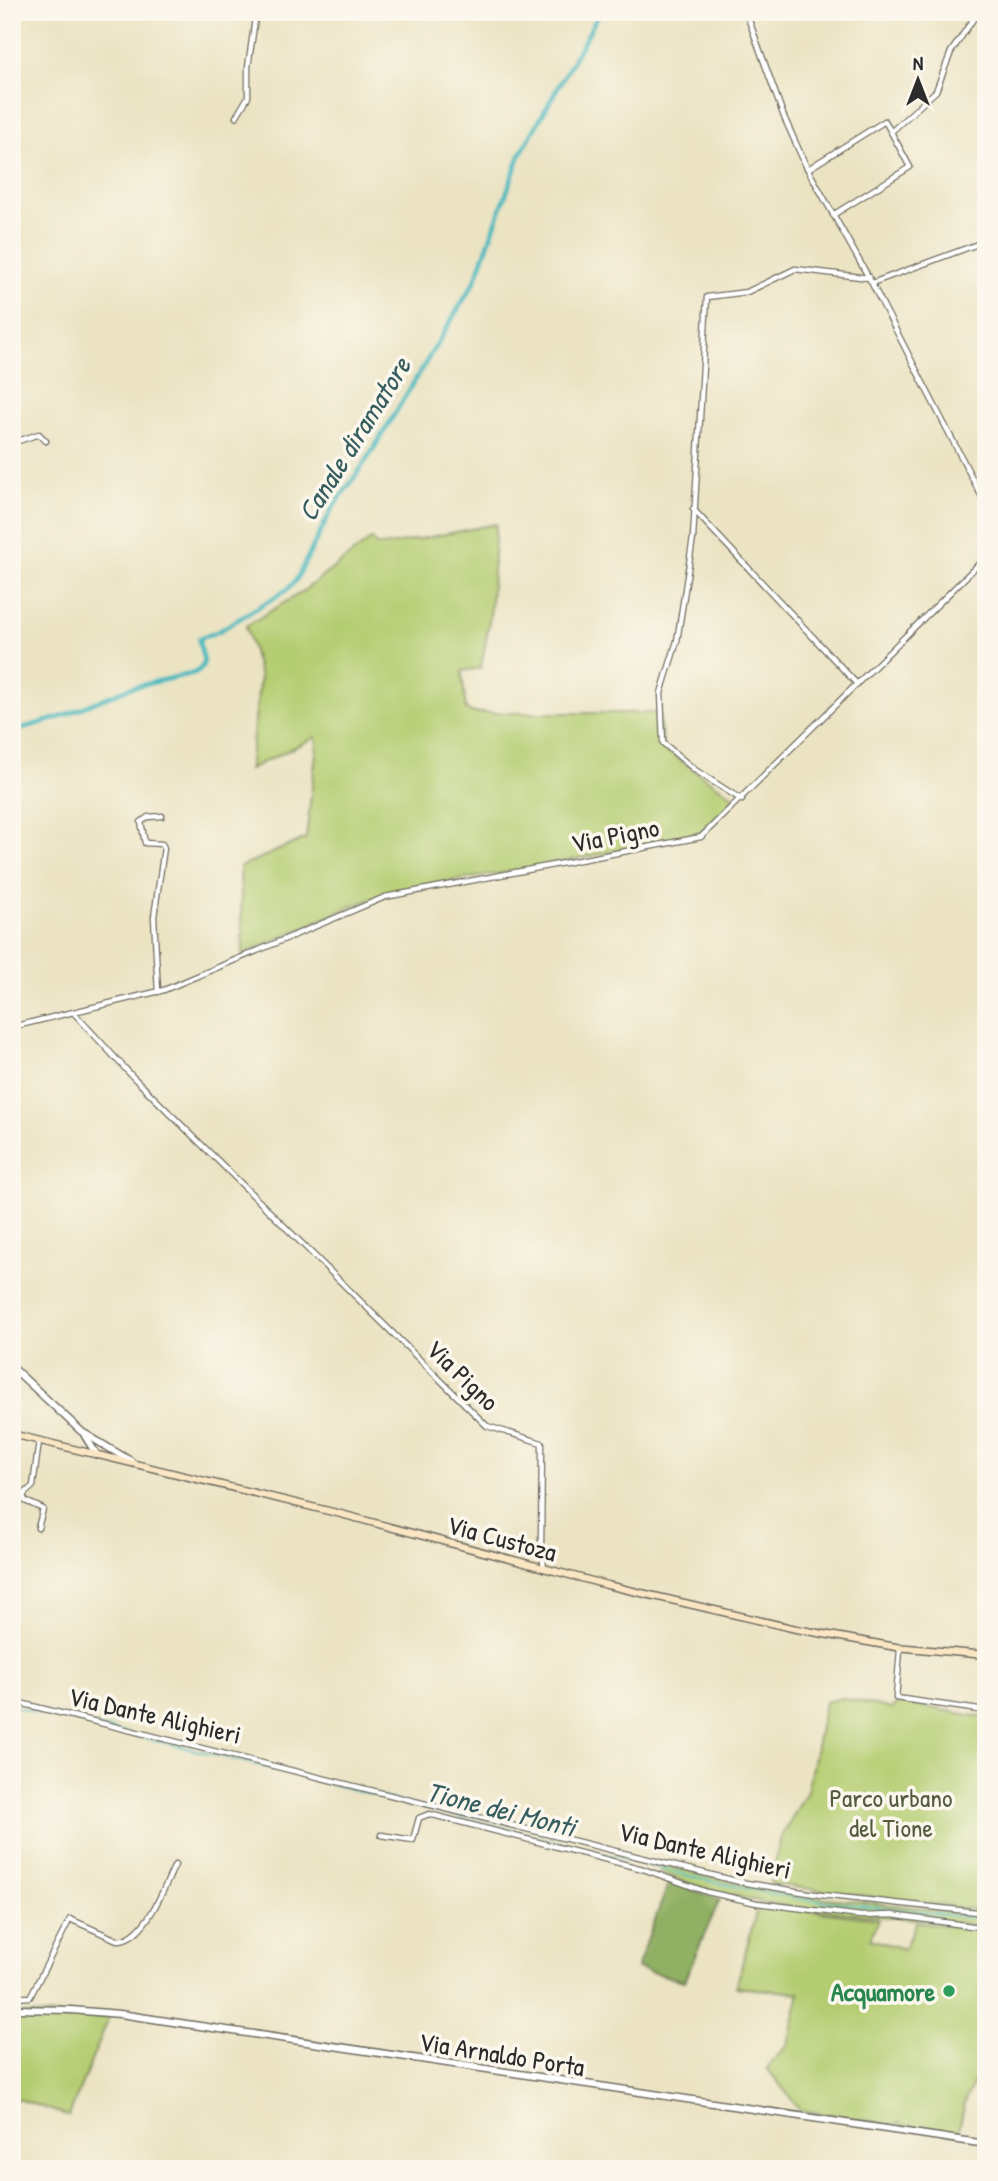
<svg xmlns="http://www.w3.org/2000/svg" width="998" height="2181" font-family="'Patrick Hand',sans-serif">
  <rect width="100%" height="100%" fill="#fbf7ec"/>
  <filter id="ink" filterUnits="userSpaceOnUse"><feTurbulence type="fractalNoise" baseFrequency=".0143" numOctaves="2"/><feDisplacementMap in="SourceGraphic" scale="14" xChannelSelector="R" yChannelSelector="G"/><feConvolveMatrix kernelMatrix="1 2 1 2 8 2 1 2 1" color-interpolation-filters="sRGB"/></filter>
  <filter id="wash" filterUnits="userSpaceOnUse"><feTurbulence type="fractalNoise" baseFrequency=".00686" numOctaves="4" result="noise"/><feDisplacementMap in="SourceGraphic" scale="28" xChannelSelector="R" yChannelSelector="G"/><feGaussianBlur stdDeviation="1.57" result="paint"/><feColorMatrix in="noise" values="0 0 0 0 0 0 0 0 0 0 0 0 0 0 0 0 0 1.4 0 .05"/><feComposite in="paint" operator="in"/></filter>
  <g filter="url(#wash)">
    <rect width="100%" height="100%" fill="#ebe3c2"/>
    <g fill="#b5cd72" stroke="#707c4e" stroke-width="2">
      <path d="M 496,524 L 490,617 L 481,668 L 462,671 L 466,710 L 474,713 L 659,713 L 663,748 C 687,765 709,781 734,796 L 735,801 L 700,834 L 527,869 L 397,890 L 355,905 L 243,954 L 240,867 L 306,838 L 317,744 L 316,737 L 249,769 L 260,677 L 246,626 L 302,592 L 372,539 L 376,545 L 384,546 Z"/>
      <path d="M 842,1698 L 892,1709 L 899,1702 L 986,1718 L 986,1911 L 770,1884 L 781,1837 L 807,1792 L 825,1702 Z"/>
      <path d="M 663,1864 L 729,1881 L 817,1897 L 986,1915 L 986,1926 C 880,1914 759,1914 661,1873 Z"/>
      <path d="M 758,1905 L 878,1919 L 870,1939 L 904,1949 L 916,1922 L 986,1930 L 986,2071 L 981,2070 L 966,2098 L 958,2134 L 902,2125 L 899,2122 L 894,2125 L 800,2110 L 767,2068 L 788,2044 L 800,1993 L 736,1987 Z"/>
      <path d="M 15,2014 L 109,2017 L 69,2116 L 12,2097 L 12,2017 Z"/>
    </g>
    <path fill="#90b064" stroke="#5e6e48" stroke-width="2" d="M 669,1882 L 720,1899 L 684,1981 L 637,1968 Z"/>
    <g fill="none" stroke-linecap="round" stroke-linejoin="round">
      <path stroke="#49b9bf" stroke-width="2" d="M 12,1706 L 237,1760 L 713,1882 L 802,1899 L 986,1919"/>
      <path stroke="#49b9bf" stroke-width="4.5" d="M 12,731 L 58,718 L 129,688 L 194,673 C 212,664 199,653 199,639 L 219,631 L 288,589 L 296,580 L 332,509 L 368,458 L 475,281 L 520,155 L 600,12"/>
    </g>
  </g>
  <g filter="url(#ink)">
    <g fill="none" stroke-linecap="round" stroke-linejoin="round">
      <defs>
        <g id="minor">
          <path d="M 746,12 L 784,117 L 806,166 L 869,278 L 986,505"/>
          <path d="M 236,117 L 248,97 L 248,67 L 256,12"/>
          <path d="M 892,131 L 936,91 L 951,52 L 978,12"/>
          <path d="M 808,169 L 885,121 L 910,167 L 833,215"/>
          <path d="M 872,283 L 986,241"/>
          <path d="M 12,443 L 39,434 L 46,441"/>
          <path d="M 693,509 L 857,684"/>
          <path d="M 742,800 L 695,770 L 663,743 L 661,693 L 677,641 L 693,538 L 707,297 L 747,292 L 795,269 L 869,278"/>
          <path d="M 158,992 L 154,917 L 164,848 L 162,844 L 145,843 L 141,822 L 148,817 L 162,816"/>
          <path d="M 74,1013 L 132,1076 L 487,1426 L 542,1443 L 541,1544 L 544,1569"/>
          <path d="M 12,1027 L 164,990 L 385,897 L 701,837 L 986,557"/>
          <path d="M 38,1528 L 43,1509 L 25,1501 L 23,1495 L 33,1486 L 39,1441"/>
          <path d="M 900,1650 L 896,1698 L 986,1711"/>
          <path d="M 12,1701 L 740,1882 L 821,1895 L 986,1913"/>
          <path d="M 381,1835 L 413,1840 L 419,1818 L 429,1814 L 643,1869 L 707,1892 L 757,1903 L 861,1916 L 892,1915 L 986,1928"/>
          <path d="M 12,1998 L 30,1997 L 70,1919 L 117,1940 C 146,1940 164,1887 175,1865"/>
        </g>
        <g id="tertiary">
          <path d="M 12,1367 L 82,1432 L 131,1461"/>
          <path d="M 85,1436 L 97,1455"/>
          <path d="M 12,2009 L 71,2010 L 120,2014 L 986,2144"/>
        </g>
        <path id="secondary" d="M 12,1434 L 341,1514 L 607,1585 L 796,1629 L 896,1647 L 986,1655"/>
      </defs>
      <use href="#minor" stroke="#6e6b60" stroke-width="7"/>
      <use href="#tertiary" stroke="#6e6b60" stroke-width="9"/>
      <use href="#secondary" stroke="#6e6b60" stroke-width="9"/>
      <use href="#minor" stroke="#fff" stroke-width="4.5"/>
      <use href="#tertiary" stroke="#fff" stroke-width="6"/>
      <use href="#secondary" stroke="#fbe6c4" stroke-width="6"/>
    </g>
  </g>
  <circle fill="#2e9e5b" stroke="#fbf7ec" stroke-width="2.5" cx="949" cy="1991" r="7"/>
  <g text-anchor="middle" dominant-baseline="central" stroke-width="7" stroke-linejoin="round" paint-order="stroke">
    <g font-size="26" fill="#2b2b2b" stroke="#fbf7ec">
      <text transform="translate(615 835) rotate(-11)">Via Pigno</text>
      <text transform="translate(463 1375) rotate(44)">Via Pigno</text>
      <text transform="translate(502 1538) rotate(15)">Via Custoza</text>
      <text transform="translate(155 1715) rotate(13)">Via Dante Alighieri</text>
      <text transform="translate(705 1850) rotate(13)">Via Dante Alighieri</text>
      <text transform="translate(502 2054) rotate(9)">Via Arnaldo Porta</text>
    </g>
    <g font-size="26" fill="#545c40" stroke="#fbf7ec">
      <text x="891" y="1797">Parco urbano<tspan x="891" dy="30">del Tione</tspan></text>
    </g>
    <g font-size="26" font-weight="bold" fill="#27864d" stroke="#fbf7ec" text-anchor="end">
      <text x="935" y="1991">Acquamore</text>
    </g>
    <g font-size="28" font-style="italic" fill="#365d5f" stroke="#fbf7ec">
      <text transform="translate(354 439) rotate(-58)">Canale diramatore</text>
      <text transform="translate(501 1809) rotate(14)">Tione dei Monti</text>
    </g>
  </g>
  <rect width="998" height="2181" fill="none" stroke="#fbf7ec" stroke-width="42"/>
  <g transform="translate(918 80)" stroke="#fbf7ec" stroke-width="5" paint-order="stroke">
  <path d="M0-5L12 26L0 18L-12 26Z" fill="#2b2b2b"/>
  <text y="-10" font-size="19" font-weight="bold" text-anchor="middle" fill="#2b2b2b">N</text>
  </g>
</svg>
